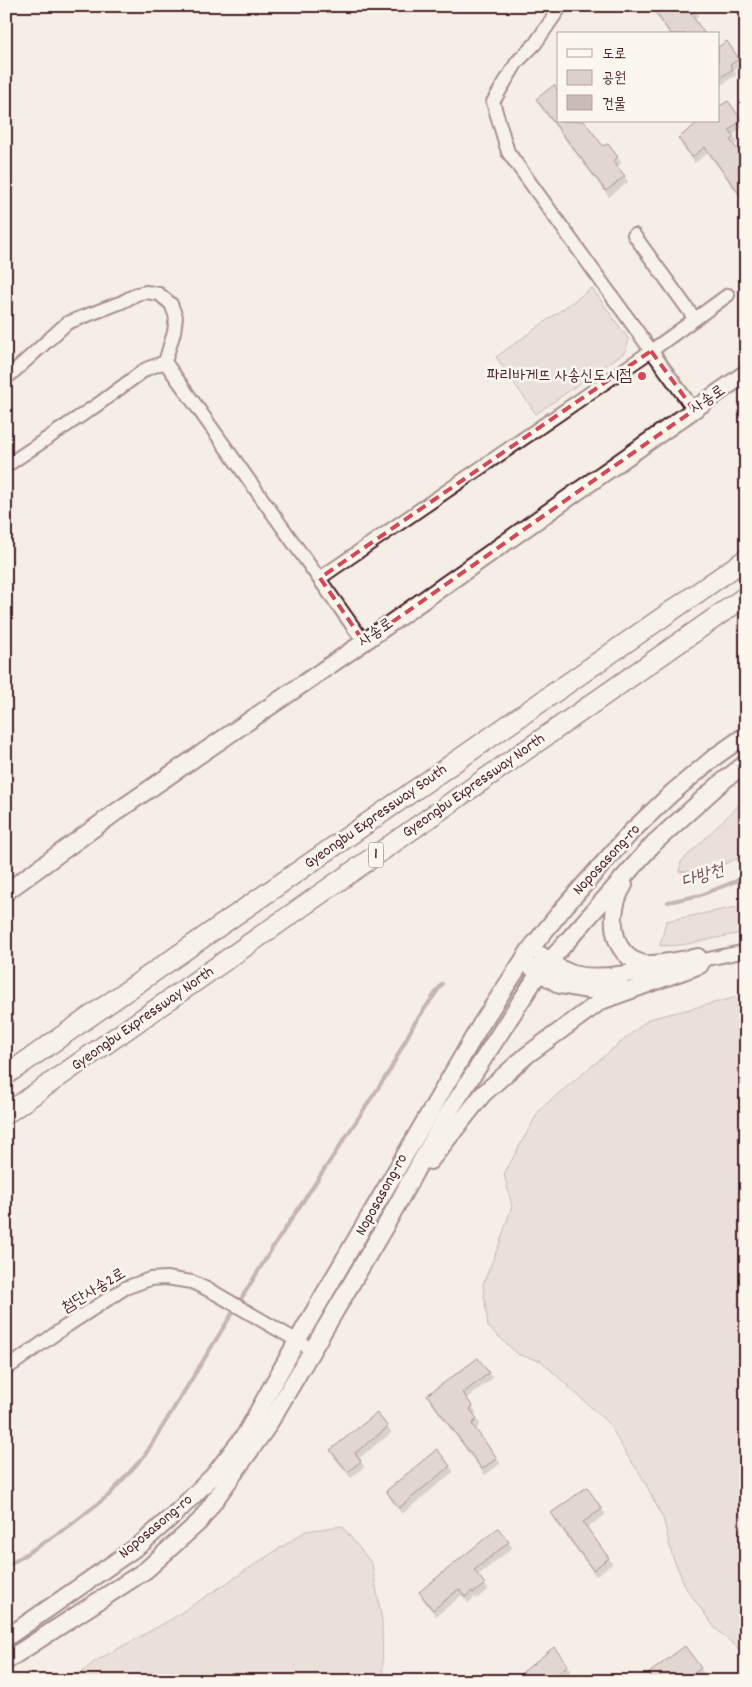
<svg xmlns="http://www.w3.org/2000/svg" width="752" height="1687" font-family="Dekko,'Poor Story',sans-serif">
  <defs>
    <filter id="shadow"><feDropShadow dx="3" dy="5.5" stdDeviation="0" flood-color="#0004"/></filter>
  </defs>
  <rect width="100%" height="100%" fill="#f4eee4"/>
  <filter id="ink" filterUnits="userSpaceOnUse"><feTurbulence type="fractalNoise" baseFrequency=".02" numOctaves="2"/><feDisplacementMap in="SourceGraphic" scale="10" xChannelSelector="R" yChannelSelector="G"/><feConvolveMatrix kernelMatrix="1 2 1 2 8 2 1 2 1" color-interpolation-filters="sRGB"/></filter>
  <g filter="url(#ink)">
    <g fill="#dbd0c9" stroke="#92787a">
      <path d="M 592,288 L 629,340 L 625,352 L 536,414 L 496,357 Z"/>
      <path d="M 746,798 L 746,855 L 714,868 L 679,872 L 681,862 Z"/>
      <path d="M 746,905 L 746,932 L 682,945 L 660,946 L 666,921 Z"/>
      <path d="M 746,995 L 746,1655 L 715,1628 L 686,1588 L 672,1555 L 663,1518 L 641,1475 L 626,1454 L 610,1425 L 541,1361 L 519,1355 L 488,1327 L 483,1284 L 499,1245 L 512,1206 L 504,1174 L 540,1109 L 649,1019 Z"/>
      <path d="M 342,1526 L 372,1564 L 382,1621 L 383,1681 L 72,1681 L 94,1662 L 170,1620 L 306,1531 Z"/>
    </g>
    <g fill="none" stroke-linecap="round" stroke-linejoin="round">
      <g stroke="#8d7174" stroke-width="4">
        <path d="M 668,902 L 701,895 L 746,877"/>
        <path d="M 6,1567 L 68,1527 L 109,1495 L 145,1455 L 273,1247 L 390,1070 L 414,1024 L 442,984"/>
      </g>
    </g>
    <g fill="#cabbb6" stroke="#4a1f2b" filter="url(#shadow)">
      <path d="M 651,6 L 693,6 L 695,10 L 691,14 L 705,34 L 671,34 Z"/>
      <path d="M 727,41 L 739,59 L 730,65 L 733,69 L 718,79 L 718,47 Z"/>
      <path d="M 554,85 L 558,91 L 558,121 L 584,121 L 603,146 L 608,144 L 618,157 L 613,161 L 625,176 L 606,191 L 536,99 Z"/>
      <path d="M 728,101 L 742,120 L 729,130 L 734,137 L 730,140 L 746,161 L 746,203 L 705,147 L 692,157 L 678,138 L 700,121 L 718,121 L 718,107 Z"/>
      <path d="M 478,1358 L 489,1373 L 463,1393 L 473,1407 L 470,1409 L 477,1419 L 472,1424 L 497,1458 L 482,1469 L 427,1395 Z"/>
      <path d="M 377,1413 L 388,1427 L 355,1453 L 361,1461 L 348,1472 L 330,1450 Z"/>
      <path d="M 437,1449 L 450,1466 L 399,1508 L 386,1491 Z"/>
      <path d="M 587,1487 L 602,1509 L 583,1522 L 609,1558 L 593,1570 L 551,1513 Z"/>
      <path d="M 498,1528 L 509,1542 L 474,1570 L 485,1584 L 473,1593 L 472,1591 L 465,1597 L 459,1589 L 433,1610 L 419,1592 Z"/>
      <path d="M 685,1646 L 701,1668 L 684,1681 L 655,1681 L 649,1673 Z"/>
      <path d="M 554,1647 L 568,1665 L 549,1681 L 512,1681 Z"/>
    </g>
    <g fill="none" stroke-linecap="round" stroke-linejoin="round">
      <defs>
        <g id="minor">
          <path d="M 561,6 L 535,44 L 517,62 L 493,102 L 508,152 L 694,410"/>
          <path d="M 634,235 L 695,319"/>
          <path d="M 6,377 L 10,375 L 67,323 L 122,302 L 137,294 L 146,292 L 159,294 L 171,304 L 176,317 L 174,332 L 165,362 L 364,642"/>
          <path d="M 6,466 L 97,405 L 146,369 L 165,362"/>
          <path d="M 320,578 L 651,351 L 728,295"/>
          <path d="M 708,959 L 746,951"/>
          <path d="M 6,1369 L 62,1329 L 125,1288 L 150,1279 L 166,1278 L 192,1282 L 215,1293 L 313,1350"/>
        </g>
        <g id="major">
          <path d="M 624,885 C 608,909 608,957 645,964 C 654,965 687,959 698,957"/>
          <path d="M 6,892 L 119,810 L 364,642 L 746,373"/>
          <path d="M 541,955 C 549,962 558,968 568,972 C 589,982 635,973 658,968"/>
          <path d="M 531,967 L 560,985 L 587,990 L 621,987"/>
          <path d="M 430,1161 L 483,1094 L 527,1055 L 601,1001 L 700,965"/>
          <path d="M 6,1638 L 141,1544 L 179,1510 L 214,1475 L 245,1435 L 297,1341 L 480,1026 L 531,948 L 566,905 L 631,832 L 673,792 L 716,756 L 746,735"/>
          <path d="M 6,1661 L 146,1570 L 200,1521 L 267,1427 L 387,1223 L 443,1121 L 539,973 L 654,843 L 722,782 L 746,763"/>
        </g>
        <g id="highway">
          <path d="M 6,1075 L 746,559"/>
          <path d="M 6,1114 L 746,596"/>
        </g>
      </defs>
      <use href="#minor" stroke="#4a1f2b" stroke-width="16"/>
      <use href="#major" stroke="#4a1f2b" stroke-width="20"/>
      <use href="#highway" stroke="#4a1f2b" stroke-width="22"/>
      <use href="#minor" stroke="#fbf7ec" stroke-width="12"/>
      <use href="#major" stroke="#fbf7ec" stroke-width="16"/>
      <use href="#highway" stroke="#fbf7ec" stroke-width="19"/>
    </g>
  </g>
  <path d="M0 0H752V1687H0ZM 651,351 L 694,410 L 364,642 L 320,578 Z" fill="#f4eee4" fill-opacity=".55" fill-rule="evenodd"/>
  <path fill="none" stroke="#d1495b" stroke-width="4" stroke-dasharray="10 6" stroke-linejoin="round" d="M 651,351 L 694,410 L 364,642 L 320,578 Z"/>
  <circle fill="#d1495b" stroke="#fbf7ec" stroke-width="2" cx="642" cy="376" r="5"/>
  <g text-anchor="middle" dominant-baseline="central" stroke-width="5" stroke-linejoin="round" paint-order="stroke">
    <rect fill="#fbf7ec" stroke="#7f6065" stroke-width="1" x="368.5" y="842.5" width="15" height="25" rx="4"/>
    <g font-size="15" font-weight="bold" fill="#4a1f2b">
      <text x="376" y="855">1</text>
    </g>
    <g font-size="16" fill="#4a1f2b" stroke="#fbf7ec" text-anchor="end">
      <text x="632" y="376">파리바게뜨 사송신도시점</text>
    </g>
    <g font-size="16" fill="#4a1f2b" stroke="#fbf7ec">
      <text transform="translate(708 400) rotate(-35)">사송로</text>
      <text transform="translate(376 633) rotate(-35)">사송로</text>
      <text transform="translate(474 786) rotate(-35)">Gyeongbu Expressway North</text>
      <text transform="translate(376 817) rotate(-35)">Gyeongbu Expressway South</text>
      <text transform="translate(607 860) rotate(-47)">Noposasong-ro</text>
      <text transform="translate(143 1019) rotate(-35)">Gyeongbu Expressway North</text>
      <text transform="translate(382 1195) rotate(-61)">Noposasong-ro</text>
      <text transform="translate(94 1291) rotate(-31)">첨단사송2로</text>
      <text transform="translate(156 1527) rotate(-40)">Noposasong-ro</text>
    </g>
    <g font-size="18" font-style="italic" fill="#714f56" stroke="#fbf7ec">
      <text transform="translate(703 877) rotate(-18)">다방천</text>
    </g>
  </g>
  <rect width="752" height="1687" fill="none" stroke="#fbf7ec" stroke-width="25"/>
  <rect x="12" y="12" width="727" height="1662" fill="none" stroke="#4a1f2b" stroke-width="2" filter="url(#ink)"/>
  <rect x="557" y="32" width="162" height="90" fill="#fbf7ec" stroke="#b4a19f"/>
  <rect x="567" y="49" width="25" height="8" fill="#fbf7ec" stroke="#b4a19f"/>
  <text x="602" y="58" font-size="15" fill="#4a1f2b">도로</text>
  <rect x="567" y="70" width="25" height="15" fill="#dbd0c9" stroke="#b4a19f"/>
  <text x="602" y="82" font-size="15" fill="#4a1f2b">공원</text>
  <rect x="567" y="95" width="25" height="15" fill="#cabbb6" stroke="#b4a19f"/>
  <text x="602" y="108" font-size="15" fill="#4a1f2b">건물</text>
</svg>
